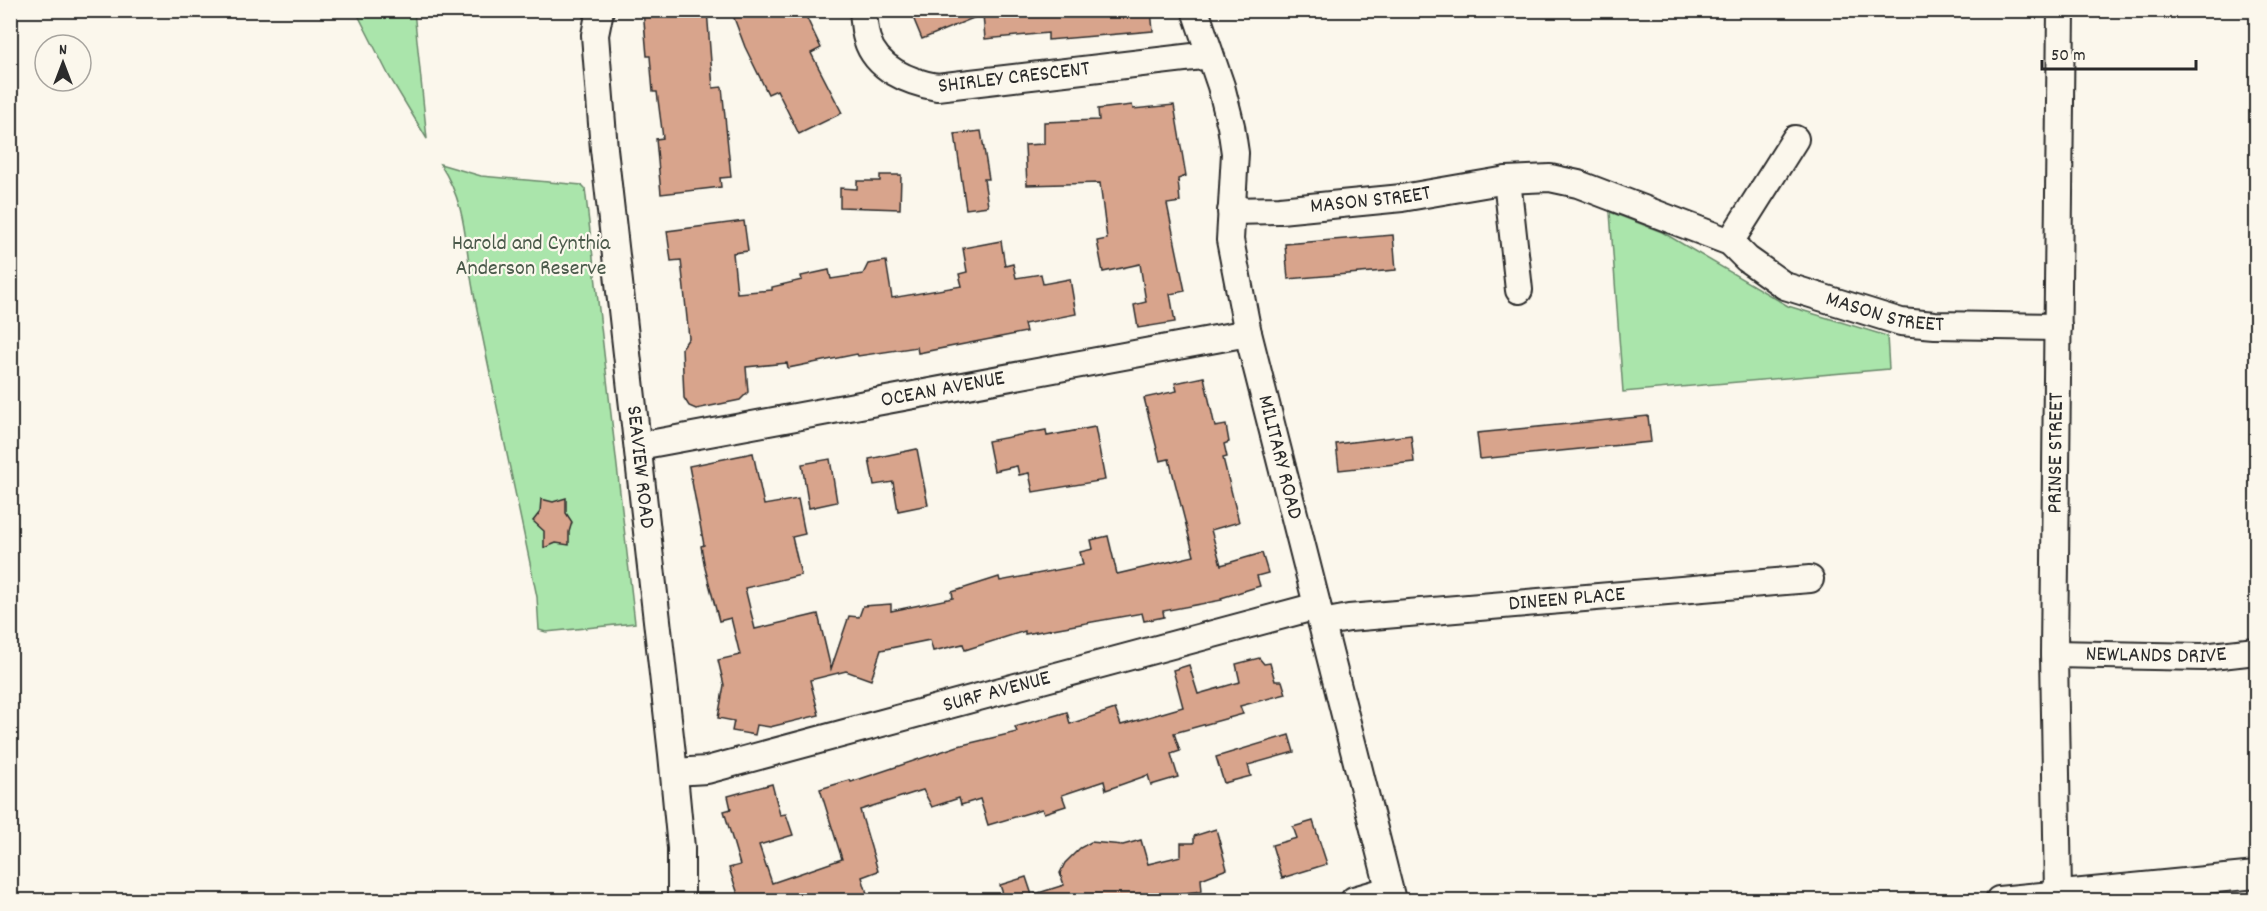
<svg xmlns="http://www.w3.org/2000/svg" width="2267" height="911" font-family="Dekko,sans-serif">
  <rect width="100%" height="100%" fill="#fbf7ec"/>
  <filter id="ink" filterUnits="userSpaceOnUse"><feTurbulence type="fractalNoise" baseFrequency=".0167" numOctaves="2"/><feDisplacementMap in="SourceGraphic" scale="12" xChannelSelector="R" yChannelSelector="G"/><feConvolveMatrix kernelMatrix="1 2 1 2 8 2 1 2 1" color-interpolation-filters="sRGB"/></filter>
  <g filter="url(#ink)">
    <g fill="#aae5ab" stroke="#6a886b" stroke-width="1.5">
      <path d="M 356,11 L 414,11 L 427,139 L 389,76 Z"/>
      <path d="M 440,164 L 481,176 L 582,185 L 585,188 L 635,623 L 546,632 L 539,630 L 537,597 C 516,494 493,392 473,289 C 464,241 468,207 440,164 Z"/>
      <path d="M 1610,212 L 1662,232 L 1788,306 L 1887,336 L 1889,369 L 1623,392 Z"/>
    </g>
    <g fill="#d8a48c" stroke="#2b2b2b" stroke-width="1.5">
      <path d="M 643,10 L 707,10 L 713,88 L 722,87 L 731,177 L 720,178 L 721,187 L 661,194 L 656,139 L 663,138 L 657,92 L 653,92 L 650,56 L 647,56 Z"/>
      <path d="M 731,10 L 803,10 L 821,48 L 811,53 L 842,113 L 799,134 L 777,90 L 768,94 L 745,47 Z"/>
      <path d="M 910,10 L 1037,10 L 1037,15 L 1069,13 L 1069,10 L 1151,10 L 1153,31 L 1048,40 L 1048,33 L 985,39 L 983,14 L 922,39 Z"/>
      <path d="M 1132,105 L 1133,109 L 1174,105 L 1186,176 L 1178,179 L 1180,202 L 1167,204 L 1185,291 L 1170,294 L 1175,322 L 1138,328 L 1134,305 L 1146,302 L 1140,264 L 1103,272 L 1097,241 L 1107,239 L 1100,183 L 1027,185 L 1025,145 L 1044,144 L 1044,122 L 1099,120 L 1098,109 Z"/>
      <path d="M 981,131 L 989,179 L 984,179 L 988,206 L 966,209 L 955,134 Z"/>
      <path d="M 880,175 L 901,175 L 900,209 L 840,207 L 840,188 L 857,189 L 857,181 L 880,181 Z"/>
      <path d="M 744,221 L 748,251 L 733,253 L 737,293 L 772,290 L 772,287 L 802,280 L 801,276 L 829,270 L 831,279 L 863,274 L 868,264 L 886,261 L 892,298 L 962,286 L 959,274 L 967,272 L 963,248 L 1001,241 L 1005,266 L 1013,264 L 1016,278 L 1041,274 L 1043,284 L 1070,279 L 1076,314 L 1024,324 L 1026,332 L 918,353 L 917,347 L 858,356 L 857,354 L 788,368 L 787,363 L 746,367 L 748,392 L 740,400 L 696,409 L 689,406 L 684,398 L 682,348 L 689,338 L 681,260 L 671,261 L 667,231 Z"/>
      <path d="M 1393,235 L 1396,270 L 1288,279 L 1285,244 Z"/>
      <path d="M 1204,377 L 1215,427 L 1226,425 L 1229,442 L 1224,444 L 1227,457 L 1223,458 L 1239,522 L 1211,530 L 1221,565 L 1262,553 L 1268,573 L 1257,576 L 1260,586 L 1221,598 L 1222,600 L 1163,611 L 1164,617 L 1144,621 L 1142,613 L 1025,634 L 1025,631 L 965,650 L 963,644 L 933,651 L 930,640 L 881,650 L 871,680 L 846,671 L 810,680 L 819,715 L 770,727 L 757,725 L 755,735 L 732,731 L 734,721 L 718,718 L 724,685 L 718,660 L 740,655 L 731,618 L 719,621 L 705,568 L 701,546 L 704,545 L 689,466 L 753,453 L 764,505 L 798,499 L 805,534 L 792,537 L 801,575 L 745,588 L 755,629 L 818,614 L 831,669 L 849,616 L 859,617 L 863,606 L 891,604 L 891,611 L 953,598 L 952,592 L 999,577 L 1000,581 L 1083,565 L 1080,552 L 1093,549 L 1091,540 L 1108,536 L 1117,574 L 1194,556 L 1169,459 L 1160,461 L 1144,398 L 1177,391 L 1175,383 Z"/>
      <path d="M 1648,416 L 1651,442 L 1480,459 L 1477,433 Z"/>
      <path d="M 1095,427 L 1105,480 L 1033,492 L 1029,473 L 1019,475 L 1017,466 L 994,471 L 988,441 L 1046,430 L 1047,436 Z"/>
      <path d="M 1411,435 L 1414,462 L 1339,470 L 1336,444 Z"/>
      <path d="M 917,449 L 928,505 L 898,511 L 893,482 L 874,485 L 869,459 Z"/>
      <path d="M 830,459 L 837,502 L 809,508 L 802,464 Z"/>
      <path d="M 566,498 L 566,513 L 572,522 L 569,532 L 569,545 L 556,543 L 544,548 L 544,531 L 533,521 L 540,512 L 541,499 L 553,502 Z"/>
      <path d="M 1259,658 L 1264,664 L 1270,663 L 1275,681 L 1282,681 L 1286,694 L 1240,706 L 1243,714 L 1174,733 L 1180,751 L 1171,754 L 1178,777 L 1151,785 L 1148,775 L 1106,790 L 1104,781 L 1062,795 L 1066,806 L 1044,813 L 1042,809 L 988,825 L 980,799 L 961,805 L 959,798 L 932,807 L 923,790 L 860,810 L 878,871 L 862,877 L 869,900 L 740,900 L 729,868 L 740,865 L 724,811 L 731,809 L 728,796 L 772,784 L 780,815 L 786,814 L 793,835 L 759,845 L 772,883 L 842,859 L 820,789 L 850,780 L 851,782 L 958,746 L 1017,732 L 1015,727 L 1067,712 L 1070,724 L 1115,709 L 1121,725 L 1183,707 L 1173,670 L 1189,665 L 1198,694 L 1240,682 L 1236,664 Z"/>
      <path d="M 1289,735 L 1294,752 L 1248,765 L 1251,776 L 1224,783 L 1216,757 Z"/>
      <path d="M 1313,821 L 1327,864 L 1282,878 L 1272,845 L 1297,838 L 1293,827 Z"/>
      <path d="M 1216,829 L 1227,869 L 1201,879 L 1202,891 L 1176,894 L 1177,900 L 1005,900 L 1000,885 L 1026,877 L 1032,895 L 1064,885 L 1060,873 L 1065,863 L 1080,848 L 1091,842 L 1123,845 L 1141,840 L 1148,864 L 1181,856 L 1181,843 L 1194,843 L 1194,836 Z"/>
    </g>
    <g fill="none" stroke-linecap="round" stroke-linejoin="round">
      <defs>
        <g id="minor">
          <path id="s1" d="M 600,10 L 595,35 L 604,149 L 672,754 L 681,848 L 681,900"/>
          <path id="s2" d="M 863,10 C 864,19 864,30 867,39 C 876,69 909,82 937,87 L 1210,55"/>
          <path id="s3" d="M 1195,10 L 1221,86 L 1231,126 L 1235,153 L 1230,240 L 1248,333 L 1392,900"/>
          <path d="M 1507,180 L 1519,290"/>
          <path id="s4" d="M 1231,211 L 1280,210 L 1402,198 L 1507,180 L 1550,178 L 1578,184 L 1730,242 L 1747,259 L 1785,286 L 1901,322 L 1935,325 L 2058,327"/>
          <path d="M 1730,242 L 1795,139"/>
          <path id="s5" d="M 639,446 L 1248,333"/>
          <path id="s6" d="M 1322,623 L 1349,618 L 1810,579"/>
          <path id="s7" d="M 2054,654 L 2203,657 L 2256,651"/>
          <path id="s8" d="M 674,772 L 707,770 L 1317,606"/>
          <path id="s9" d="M 2058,894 L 2054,654 L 2061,10"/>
          <path d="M 1354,900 L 1389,890"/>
          <path d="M 1999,900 L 2256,875"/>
        </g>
      </defs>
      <use href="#minor" stroke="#2b2b2b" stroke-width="30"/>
      <use href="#minor" stroke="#fbf7ec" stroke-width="26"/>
    </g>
  </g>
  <g text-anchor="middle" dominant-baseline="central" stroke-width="4.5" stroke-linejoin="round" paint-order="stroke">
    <g font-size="22" fill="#2b2b2b" stroke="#fbf7ec">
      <text stroke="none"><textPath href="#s2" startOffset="196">SHIRLEY CRESCENT</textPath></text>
      <text stroke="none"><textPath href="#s4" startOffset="140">MASON STREET</textPath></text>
      <text stroke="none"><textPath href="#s4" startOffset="687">MASON STREET</textPath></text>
      <text stroke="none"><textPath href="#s5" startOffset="309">OCEAN AVENUE</textPath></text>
      <text stroke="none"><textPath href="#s9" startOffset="441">PRINSE STREET</textPath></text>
      <text stroke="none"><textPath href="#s3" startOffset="459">MILITARY ROAD</textPath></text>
      <text stroke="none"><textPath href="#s1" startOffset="460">SEAVIEW ROAD</textPath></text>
      <text stroke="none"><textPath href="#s6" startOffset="246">DINEEN PLACE</textPath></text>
      <text stroke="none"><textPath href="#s7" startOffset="102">NEWLANDS DRIVE</textPath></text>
      <text stroke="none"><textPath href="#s8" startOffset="333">SURF AVENUE</textPath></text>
    </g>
    <g font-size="22" fill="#4b5a4b" stroke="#fbf7ec">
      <text x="531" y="244">Harold and Cynthia<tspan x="531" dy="25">Anderson Reserve</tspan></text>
    </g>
  </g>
  <rect width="2267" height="911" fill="none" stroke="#fbf7ec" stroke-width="36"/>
  <rect x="18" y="18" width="2231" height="875" fill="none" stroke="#2b2b2b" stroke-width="2" filter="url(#ink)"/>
  <g transform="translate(63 63)"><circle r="28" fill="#fbf7ec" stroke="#a8a59f" stroke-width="1.5"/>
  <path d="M0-4.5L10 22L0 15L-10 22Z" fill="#2b2b2b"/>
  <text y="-9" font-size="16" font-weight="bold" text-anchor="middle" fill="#2b2b2b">N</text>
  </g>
  <path d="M2042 60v9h154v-9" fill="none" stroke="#2b2b2b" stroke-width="3"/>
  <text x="2051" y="60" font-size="18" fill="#2b2b2b" stroke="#fbf7ec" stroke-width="4.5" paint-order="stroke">50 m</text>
</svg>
